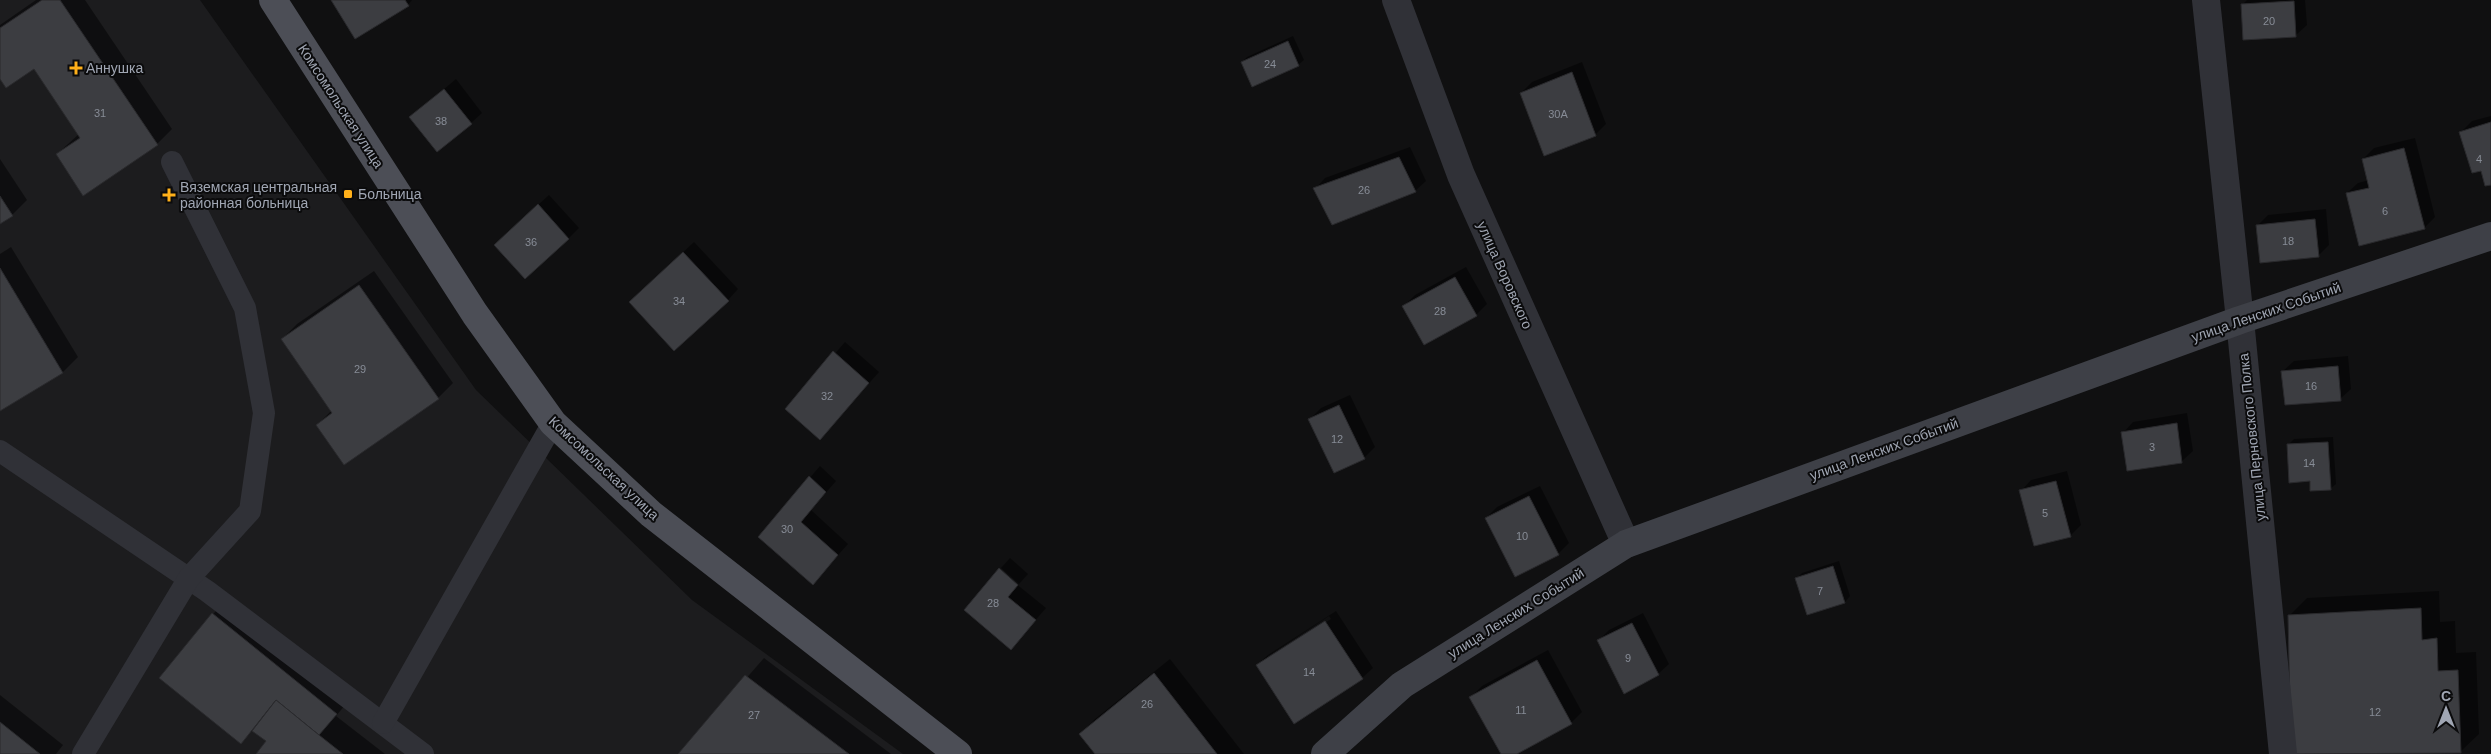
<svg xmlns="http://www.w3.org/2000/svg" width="2491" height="754" font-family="Helvetica,sans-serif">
  <rect width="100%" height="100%" fill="#101011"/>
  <path fill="#1c1c1e" d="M 0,0 L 200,0 L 476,390 L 692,600 L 903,754 L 0,754 Z"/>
  <g fill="#0007" fill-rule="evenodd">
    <path d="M 36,0 L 85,0 L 172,129 L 157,144 L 57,154 L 79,134 L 34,67 L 0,77 L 0,25 Z"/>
    <path d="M 333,0 L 412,0 L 408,5 Z"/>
    <path d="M 2247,0 L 2305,0 L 2307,25 L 2296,35 L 2244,39 L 2242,5 Z"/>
    <path d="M 1293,36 L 1304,60 L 1298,65 L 1242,62 L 1247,57 Z"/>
    <path d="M 1582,62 L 1606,124 L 1595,135 L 1521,93 L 1532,82 Z"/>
    <path d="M 456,79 L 482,113 L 471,123 L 411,117 Z"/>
    <path d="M 2491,116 L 2491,183 L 2461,132 L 2472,121 Z"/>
    <path d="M 2415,138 L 2435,217 L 2424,228 L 2347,193 L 2358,183 L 2369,180 L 2363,159 L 2374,148 Z"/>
    <path d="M 1410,147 L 1426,181 L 1415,191 L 1315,189 L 1325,178 Z"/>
    <path d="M 0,159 L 27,200 L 12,215 L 0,223 Z"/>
    <path d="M 549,195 L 579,228 L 568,239 L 506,234 Z"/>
    <path d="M 2326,209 L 2329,245 L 2318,256 L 2257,226 L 2268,215 Z"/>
    <path d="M 694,242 L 738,289 L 728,300 L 641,292 Z"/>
    <path d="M 11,247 L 78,357 L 63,372 L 0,410 L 0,254 Z"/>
    <path d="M 1466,267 L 1487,304 L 1476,315 L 1404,306 L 1415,295 Z"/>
    <path d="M 374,271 L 453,383 L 438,398 L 317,425 L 332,410 L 282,339 L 297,324 Z"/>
    <path d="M 845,342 L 879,372 L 820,439 L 787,409 Z"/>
    <path d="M 2348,356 L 2351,389 L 2340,399 L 2283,371 L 2294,361 Z"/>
    <path d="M 1350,395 L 1375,447 L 1364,458 L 1310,419 L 1321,408 Z"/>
    <path d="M 2187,413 L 2193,451 L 2182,461 L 2128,469 L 2123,433 L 2133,422 Z"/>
    <path d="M 2333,437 L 2336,484 L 2330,489 L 2311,480 L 2289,444 L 2294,439 Z"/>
    <path d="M 820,466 L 836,481 L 811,510 L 848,544 L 813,583 L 760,536 Z"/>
    <path d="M 2067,471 L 2081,525 L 2070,536 L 2021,491 L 2031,480 Z"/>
    <path d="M 1540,486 L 1569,543 L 1558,554 L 1486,518 L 1497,507 Z"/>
    <path d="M 1010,558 L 1028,574 L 1019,584 L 1001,568 Z"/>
    <path d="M 1839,561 L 1850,596 L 1845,602 L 1808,613 L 1796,579 L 1802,573 Z"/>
    <path d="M 999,570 L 1046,608 L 1011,648 Z"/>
    <path d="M 2439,591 L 2440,622 L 2455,621 L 2456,653 L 2476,652 L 2479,734 L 2460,752 L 2293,754 L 2289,616 L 2307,598 Z"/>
    <path d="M 228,599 L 351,698 L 336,716 L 385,754 L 257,754 L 267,741 L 253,730 L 241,742 L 213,614 Z"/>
    <path d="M 1336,611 L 1373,668 L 1362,678 L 1257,665 L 1268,655 ZM 1329,616 L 1331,619 L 1268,659 L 1268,656 Z"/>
    <path d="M 1643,613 L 1669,664 L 1658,674 L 1598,641 L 1609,630 Z"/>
    <path d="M 1548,650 L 1582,712 L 1571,723 L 1515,754 L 1502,754 L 1471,697 L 1482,686 Z"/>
    <path d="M 764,658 L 891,754 L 680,754 Z"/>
    <path d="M 1170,659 L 1244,754 L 1097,754 L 1081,734 L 1095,719 Z"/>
    <path d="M 0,695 L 63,745 L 56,754 L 0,754 Z"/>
  </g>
  <g fill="#3c3d41" stroke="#2a2a2d">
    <path d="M 42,0 L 60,0 L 158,145 L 83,196 L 56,154 L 80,138 L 34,69 L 6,88 L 0,79 L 0,28 Z"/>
    <path d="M 331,0 L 405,0 L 409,6 L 355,39 Z"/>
    <path d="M 2294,1 L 2296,37 L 2243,40 L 2241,4 Z"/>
    <path d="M 1288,41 L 1299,66 L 1252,87 L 1241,62 Z"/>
    <path d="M 1572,72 L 1596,136 L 1544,156 L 1520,93 Z"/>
    <path d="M 444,89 L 472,124 L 437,152 L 409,117 Z"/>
    <path d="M 2491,122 L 2491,185 L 2485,186 L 2481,171 L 2472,173 L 2459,132 Z"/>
    <path d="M 2404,148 L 2425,229 L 2359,246 L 2346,193 L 2369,188 L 2362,159 Z"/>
    <path d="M 1399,157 L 1416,192 L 1332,225 L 1313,188 Z"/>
    <path d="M 0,196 L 13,216 L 0,224 Z"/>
    <path d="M 538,204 L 569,239 L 525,279 L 494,245 Z"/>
    <path d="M 2315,219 L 2319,257 L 2260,263 L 2256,225 Z"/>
    <path d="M 683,252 L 729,301 L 674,351 L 629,302 Z"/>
    <path d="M 0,268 L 63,373 L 0,411 Z"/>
    <path d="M 1455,277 L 1477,316 L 1424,345 L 1402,306 Z"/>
    <path d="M 359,285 L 439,399 L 344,465 L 316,425 L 332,413 L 281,339 Z"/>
    <path d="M 833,351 L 869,383 L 820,440 L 785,409 Z"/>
    <path d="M 2338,366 L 2341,401 L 2285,405 L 2281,371 Z"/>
    <path d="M 1339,405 L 1365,459 L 1334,473 L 1308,419 Z"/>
    <path d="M 2177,423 L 2182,463 L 2127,471 L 2121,432 Z"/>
    <path d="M 2328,442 L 2331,490 L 2310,491 L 2310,481 L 2289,483 L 2287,444 Z"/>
    <path d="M 809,476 L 826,492 L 801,522 L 838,555 L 813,585 L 758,537 Z"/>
    <path d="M 2056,481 L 2071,537 L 2034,546 L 2019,490 Z"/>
    <path d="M 1529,496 L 1559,555 L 1515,577 L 1485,518 Z"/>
    <path d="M 1833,566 L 1845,603 L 1807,615 L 1795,578 Z"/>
    <path d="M 999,568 L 1018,585 L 1008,597 L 1036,620 L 1011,650 L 964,610 Z"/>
    <path d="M 2421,608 L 2422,640 L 2437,638 L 2438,671 L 2458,670 L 2461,753 L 2291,754 L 2288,615 Z"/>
    <path d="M 212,613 L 337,714 L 319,735 L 276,700 L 241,744 L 159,678 Z"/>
    <path d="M 1325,621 L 1363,679 L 1294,724 L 1256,665 Z"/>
    <path d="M 1632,623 L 1659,675 L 1624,694 L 1597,640 Z"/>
    <path d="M 1537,660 L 1572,724 L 1517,754 L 1501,754 L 1469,697 Z"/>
    <path d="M 1154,673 L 1217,754 L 1095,754 L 1079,734 Z"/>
    <path d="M 745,675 L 849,754 L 678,754 Z"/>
    <path d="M 276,700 L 319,735 L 343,754 L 256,754 L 266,741 L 252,731 Z"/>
    <path d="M 0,722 L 40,754 L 0,754 Z"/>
  </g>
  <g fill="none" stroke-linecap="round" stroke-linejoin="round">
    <g stroke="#303137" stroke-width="22">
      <path d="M 0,451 L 207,591 L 423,754"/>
      <path d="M 383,723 L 553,423"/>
      <path d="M 83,754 L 189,578 L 250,511 L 264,413 L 245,308 L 172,162"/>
    </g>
    <g stroke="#303137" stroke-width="28">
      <path d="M 1396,0 L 1461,175 L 1626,544"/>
      <path d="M 2206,0 L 2240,320 L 2283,754"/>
    </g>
    <path stroke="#3e4047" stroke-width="28" d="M 1325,754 L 1402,685 L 1626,544 L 2240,320 L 2491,236"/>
    <path stroke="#4c4e56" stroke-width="28" d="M 273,0 L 475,314 L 553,423 L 651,514 L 958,754"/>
  </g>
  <g fill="#ffb01a" stroke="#0b0b0c" stroke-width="2">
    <path d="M73.5 60.5h5v5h5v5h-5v5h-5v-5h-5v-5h5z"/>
    <rect x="343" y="189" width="10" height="10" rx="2.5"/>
    <path d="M166.5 187.5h5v5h5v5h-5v5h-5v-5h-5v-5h5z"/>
  </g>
  <g text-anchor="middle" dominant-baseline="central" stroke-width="4" stroke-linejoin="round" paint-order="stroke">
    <g font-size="11" fill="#878c96">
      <text x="2269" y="21">20</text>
      <text x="1270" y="64">24</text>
      <text x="100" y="113">31</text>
      <text x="1558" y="114">30А</text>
      <text x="441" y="121">38</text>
      <text x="2479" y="159">4</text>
      <text x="1364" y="190">26</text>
      <text x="2385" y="211">6</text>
      <text x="2288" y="241">18</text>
      <text x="531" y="242">36</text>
      <text x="679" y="301">34</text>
      <text x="1440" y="311">28</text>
      <text x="360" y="369">29</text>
      <text x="2311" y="386">16</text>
      <text x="827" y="396">32</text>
      <text x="1337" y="439">12</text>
      <text x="2152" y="447">3</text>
      <text x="2309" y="463">14</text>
      <text x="2045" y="513">5</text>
      <text x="787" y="529">30</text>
      <text x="1522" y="536">10</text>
      <text x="1820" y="591">7</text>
      <text x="993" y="603">28</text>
      <text x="1628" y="658">9</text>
      <text x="1309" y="672">14</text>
      <text x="1147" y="704">26</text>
      <text x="1521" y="710">11</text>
      <text x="2375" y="712">12</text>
      <text x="754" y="715">27</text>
    </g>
    <g font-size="14" fill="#a0a6b3" stroke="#0b0b0c" text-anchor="start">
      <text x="86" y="68">Аннушка</text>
      <text x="180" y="187">Вяземская центральная<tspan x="180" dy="16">районная больница</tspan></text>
      <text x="358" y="194">Больница</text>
    </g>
    <g font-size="14" fill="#a0a6b3" stroke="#0b0b0c">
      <text transform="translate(341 106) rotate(57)">Комсомольская улица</text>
      <text transform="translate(1505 275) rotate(66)">улица Воровского</text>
      <text transform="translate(2266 312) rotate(-19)">улица Ленских Событий</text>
      <text transform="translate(2252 437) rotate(-96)">улица Перновского Полка</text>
      <text transform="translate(1884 449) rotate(-20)">улица Ленских Событий</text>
      <text transform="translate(604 468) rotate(43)">Комсомольская улица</text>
      <text transform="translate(1516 613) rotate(-32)">улица Ленских Событий</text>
    </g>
  </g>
  <g transform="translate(2446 709)" stroke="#0b0b0c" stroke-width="4" paint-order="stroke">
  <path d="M0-4L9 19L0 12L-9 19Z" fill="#a0a6b3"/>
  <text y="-8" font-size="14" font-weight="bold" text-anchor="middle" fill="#a0a6b3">С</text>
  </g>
</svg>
